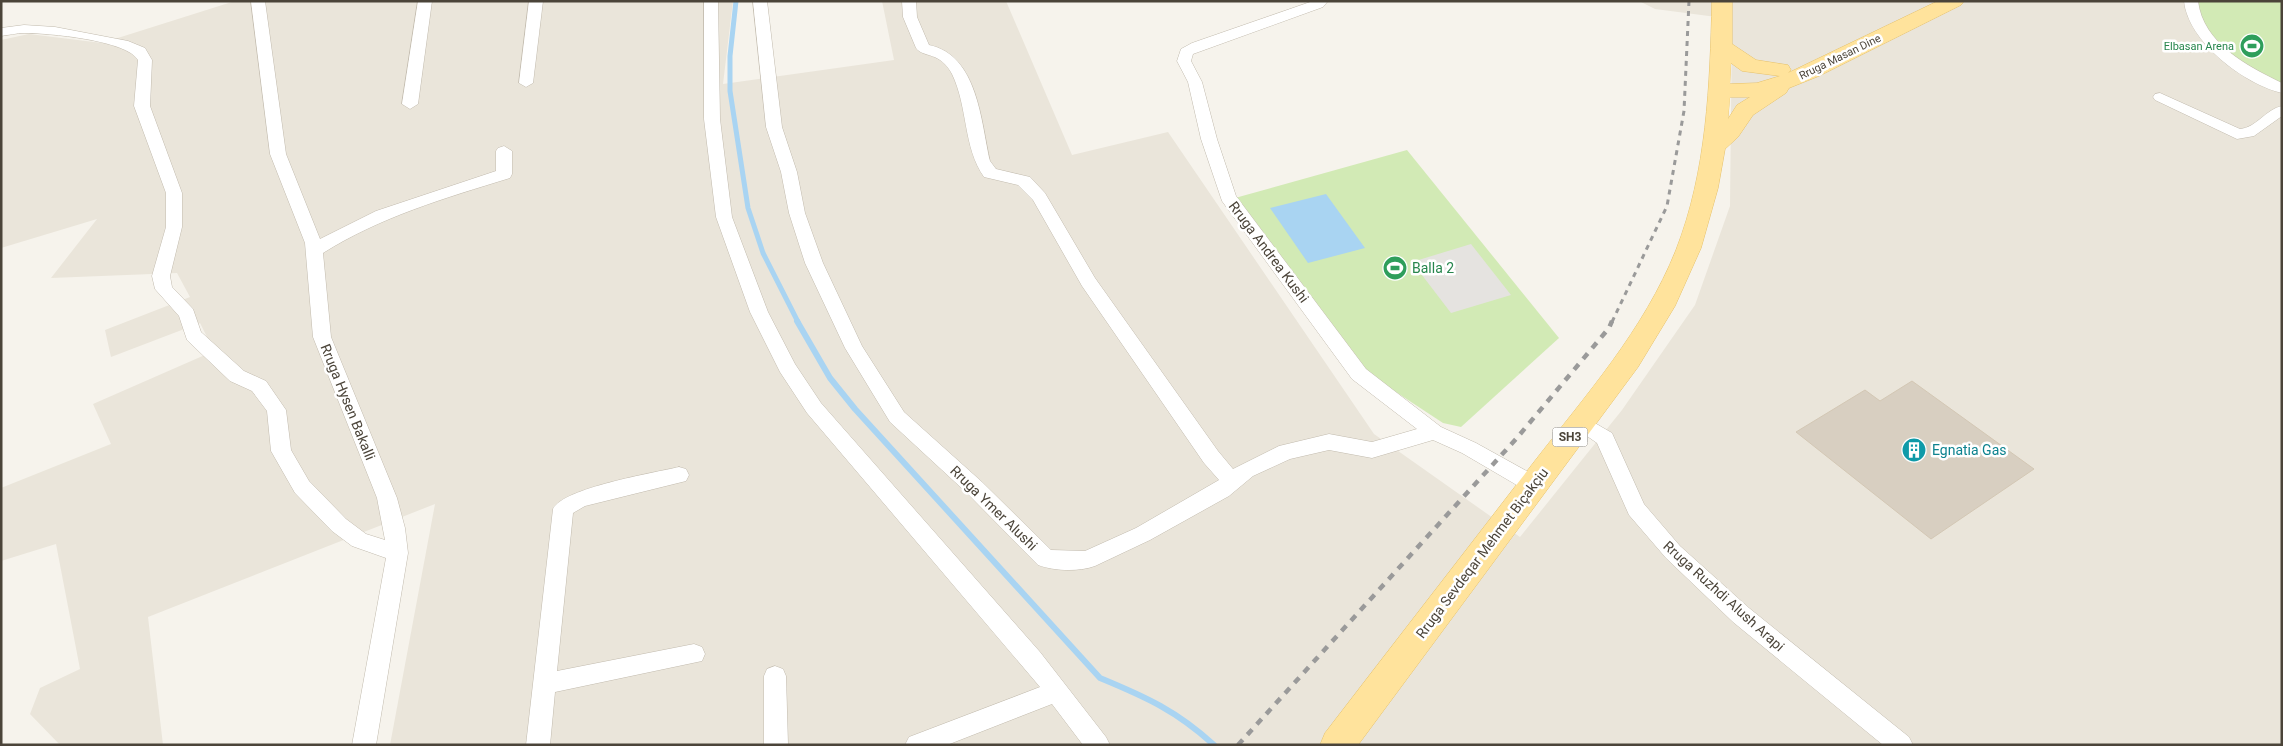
<svg xmlns="http://www.w3.org/2000/svg" width="2283" height="746" font-family="Roboto,sans-serif">
  <rect width="100%" height="100%" fill="#f6f3ec"/>
  <path fill="#eae5da" d="M 235,1 L 733,1 L 723,84 L 894,60 L 882,1 L 1006,1 L 1072,155 L 1168,132 L 1374,434 L 1520,537 L 1622,410 L 1695,305 L 1730,206 L 1732,19 L 1655,9 L 1639,1 L 2282,1 L 2282,745 L 390,745 L 435,504 L 148,617 L 163,745 L 60,745 L 30,714 L 40,688 L 80,669 L 56,544 L 1,561 L 1,488 L 111,444 L 93,404 L 214,351 L 200,323 L 111,357 L 105,330 L 190,297 L 177,273 L 51,278 L 97,219 L 1,248 L 1,40 L 29,34 L 102,43 Z"/>
  <g fill="#d2eab5">
    <path d="M 2199,1 L 2282,1 L 2282,84 C 2254,70 2194,39 2199,1 Z"/>
    <path d="M 1407,150 L 1559,338 L 1461,427 L 1443,423 L 1367,373 L 1235,198 Z"/>
  </g>
  <path fill="#e5e3e0" d="M 1471,244 L 1511,295 L 1451,313 L 1412,262 Z"/>
  <path fill="#a9d4f2" d="M 1326,194 L 1365,248 L 1308,263 L 1270,208 Z"/>
  <g fill="none" stroke-linecap="round" stroke-linejoin="round">
    <path stroke="#a9d4f2" stroke-width="5" d="M 736,1 L 730,56 L 730,91 L 748,208 L 763,253 L 798,322"/>
    <path stroke="#a9d4f2" stroke-width="6" d="M 797,321 L 830,378 L 855,409 L 1100,678 C 1146,697 1177,711 1214,745"/>
  </g>
  <path fill="#d8cfc1" stroke="#d3c7b4" d="M 1912,381 L 2034,469 L 1931,539 L 1796,432 L 1865,390 L 1880,401 Z"/>
  <g fill="none" stroke-linecap="round" stroke-linejoin="round">
    <defs>
      <g id="street">
        <path d="M 251,1 L 265,1 L 286,154 L 320,239 L 376,211 L 496,171 L 496,151 L 498,148 L 504,146 L 512,151 L 512,174 L 510,178 C 445,198 380,217 323,253 L 331,337 L 397,498 L 405,528 L 408,553 L 376,745 L 352,745 L 386,558 L 352,546 L 332,531 L 295,493 L 271,451 L 267,411 L 252,391 L 230,381 L 187,340 L 179,316 L 155,289 L 152,276 L 166,227 L 166,193 L 134,106 L 138,60 C 127,40 47,33 24,33 C 17,33 9,35 1,36 L 1,28 L 24,25 L 55,27 L 128,41 L 145,48 L 152,60 L 150,106 L 182,193 L 182,227 L 170,276 L 172,287 L 193,309 L 201,332 L 244,371 L 266,381 L 286,410 L 291,450 L 309,481 L 346,519 L 366,534 L 385,540 L 377,498 L 313,337 L 305,243 L 270,154 Z"/>
        <path d="M 418,1 L 432,1 L 418,104 L 410,109 L 402,104 Z"/>
        <path d="M 529,1 L 543,1 L 533,83 L 526,87 L 519,83 Z"/>
        <path d="M 704,1 L 718,1 L 720,119 L 732,217 L 768,312 L 795,364 L 821,403 L 1040,652 L 1106,737 L 1110,745 L 1083,745 L 1052,704 L 947,745 L 905,745 L 909,737 L 1040,687 L 807,413 L 780,372 L 750,312 L 716,217 L 704,119 Z"/>
        <path d="M 753,1 L 767,1 L 782,127 L 797,172 L 805,213 L 823,263 L 862,346 L 904,412 L 982,482 L 1051,550 L 1085,551 L 1136,528 L 1219,480 L 1204,463 L 1082,286 L 1033,200 L 1018,185 L 984,177 C 963,147 968,107 952,74 C 940,51 923,58 916,48 L 903,17 L 902,1 L 916,1 L 917,17 L 929,45 C 978,55 981,122 990,161 L 996,169 L 1030,177 L 1045,193 L 1095,278 L 1218,451 L 1233,469 L 1279,446 L 1329,434 L 1372,442 L 1417,429 L 1352,379 L 1222,201 L 1201,139 L 1188,82 L 1177,61 L 1181,49 L 1192,43 L 1313,1 L 1328,1 L 1323,7 L 1193,54 L 1191,61 L 1202,82 L 1217,139 L 1236,196 L 1366,369 L 1441,427 L 1476,443 L 1541,479 L 1544,485 L 1541,491 L 1534,493 L 1527,491 L 1462,453 L 1433,440 L 1372,458 L 1329,450 L 1290,459 L 1253,476 L 1229,496 L 1150,540 L 1095,566 C 1079,572 1054,571 1038,565 L 968,494 L 890,422 L 845,348 L 805,263 L 789,213 L 781,172 L 766,127 Z"/>
        <path d="M 2184,1 L 2198,1 C 2203,43 2247,66 2282,83 L 2282,93 C 2244,84 2188,42 2184,1 Z"/>
        <path d="M 2160,93 L 2240,129 C 2256,128 2266,109 2282,106 L 2282,116 L 2254,136 L 2237,139 L 2155,100 L 2153,97 L 2155,94 Z"/>
        <path d="M 1581,415 L 1612,433 L 1644,504 L 1680,546 L 1749,608 L 1909,737 L 1913,745 L 1883,745 L 1733,622 L 1666,558 L 1629,515 L 1597,443 L 1574,427 L 1571,422 L 1574,417 Z"/>
        <path d="M 679,467 L 686,469 L 689,475 L 686,481 L 585,506 L 573,513 L 557,671 L 694,644 L 702,647 L 705,654 L 702,661 L 555,692 L 550,745 L 526,745 L 553,509 C 563,488 653,473 679,467 Z"/>
        <path d="M 775,666 L 783,669 L 786,676 L 788,745 L 764,745 L 764,676 L 767,669 Z"/>
      </g>
      <path id="primary" d="M 1712,1 L 1732,1 L 1732,44 L 1756,60 L 1788,65 L 1791,70 L 1788,73 L 1938,1 L 1964,1 L 1961,5 L 1819,76 L 1789,88 L 1786,93 L 1753,115 L 1738,137 L 1725,149 L 1718,188 L 1701,248 L 1675,306 L 1638,367 L 1358,745 L 1320,745 L 1325,733 C 1394,643 1464,553 1534,462 C 1586,395 1644,330 1676,250 C 1707,171 1710,85 1712,1 ZM 1731,63 L 1742,71 L 1780,76 L 1757,83 L 1730,84 ZM 1730,97 L 1750,97 L 1737,105 L 1728,119 Z"/>
    </defs>
    <use href="#street" stroke="#c2bbae" stroke-width="1"/>
    <use href="#primary" stroke="#e6c16a" stroke-width="1"/>
    <use href="#street" fill="#fff" fill-rule="evenodd"/>
    <use href="#primary" fill="#ffe39c" fill-rule="evenodd"/>
    <path stroke="#9a9a9a" stroke-width="3" stroke-dasharray="5 5" stroke-linecap="butt" d="M 1612,322 L 1667,206 L 1684,111 L 1689,1"/>
    <path stroke="#9a9a9a" stroke-width="4.5" stroke-dasharray="7 7" stroke-linecap="butt" d="M 1238,745 L 1516,439 L 1609,328 L 1612,321"/>
  </g>
  <defs>
    <symbol id="stadium-disc" viewBox="-11 -11 22 22"><circle r="9.5" fill="#2e9e5b" stroke="#fff"/><path d="M0-5a6.5 5 0 1 0 0 10a6.5 5 0 1 0 0-10ZM-3.5-1.8h7v3.6h-7Z" fill="#fff"/></symbol>
    <symbol id="building-disc" viewBox="-11 -11 22 22"><circle r="9.5" fill="#0f9aa8" stroke="#fff"/><path d="M-4-6H4V6H1V3H-1V6H-4ZM-2.5-4.3h1.7v1.8h-1.7ZM.8-4.3h1.7v1.8H.8ZM-2.5-1h1.7V.8h-1.7ZM.8-1h1.7V.8H.8Z" fill="#fff"/></symbol>
  </defs>
  <g fill-rule="evenodd">
    <use href="#stadium-disc" x="2238" y="32" width="28" height="28"/>
    <use href="#stadium-disc" x="1381" y="254" width="28" height="28"/>
    <use href="#building-disc" x="1900" y="436" width="28" height="28"/>
  </g>
  <g text-anchor="middle" dominant-baseline="central" stroke-width="5" stroke-linejoin="round" paint-order="stroke">
    <g font-size="11" fill="#27864d" stroke="#fff" text-anchor="end">
      <text x="2234" y="46">Elbasan Arena</text>
    </g>
    <g font-size="11" fill="#4b4439" stroke="#fff">
      <text transform="translate(1840 57) rotate(-26)">Rruga Masan Dine</text>
    </g>
    <rect fill="#fff" stroke="#817c74" stroke-width="1" x="1552.5" y="427.5" width="35" height="19" rx="4"/>
    <g font-size="12" font-weight="bold" fill="#4b4439">
      <text x="1570" y="437">SH3</text>
    </g>
    <g font-size="14" fill="#4b4439" stroke="#fff">
      <text transform="translate(1269 252) rotate(53)">Rruga Andrea Kushi</text>
      <text transform="translate(348 402) rotate(68)">Rruga Hysen Bakalli</text>
      <text transform="translate(994 508) rotate(44)">Rruga Ymer Alushi</text>
      <text transform="translate(1482 553) rotate(-53)">Rruga Sevdeqar Mehmet Biçakçiu</text>
      <text transform="translate(1724 596) rotate(42)">Rruga Ruzhdi Alush Arapi</text>
    </g>
    <g font-size="14" fill="#27864d" stroke="#fff" text-anchor="start">
      <text x="1412" y="268">Balla 2</text>
    </g>
    <g font-size="14" fill="#0d838f" stroke="#fff" text-anchor="start">
      <text x="1932" y="450">Egnatia Gas</text>
    </g>
  </g>
  <rect width="2283" height="746" fill="none" stroke="#4b4439" stroke-width="5"/>
</svg>
